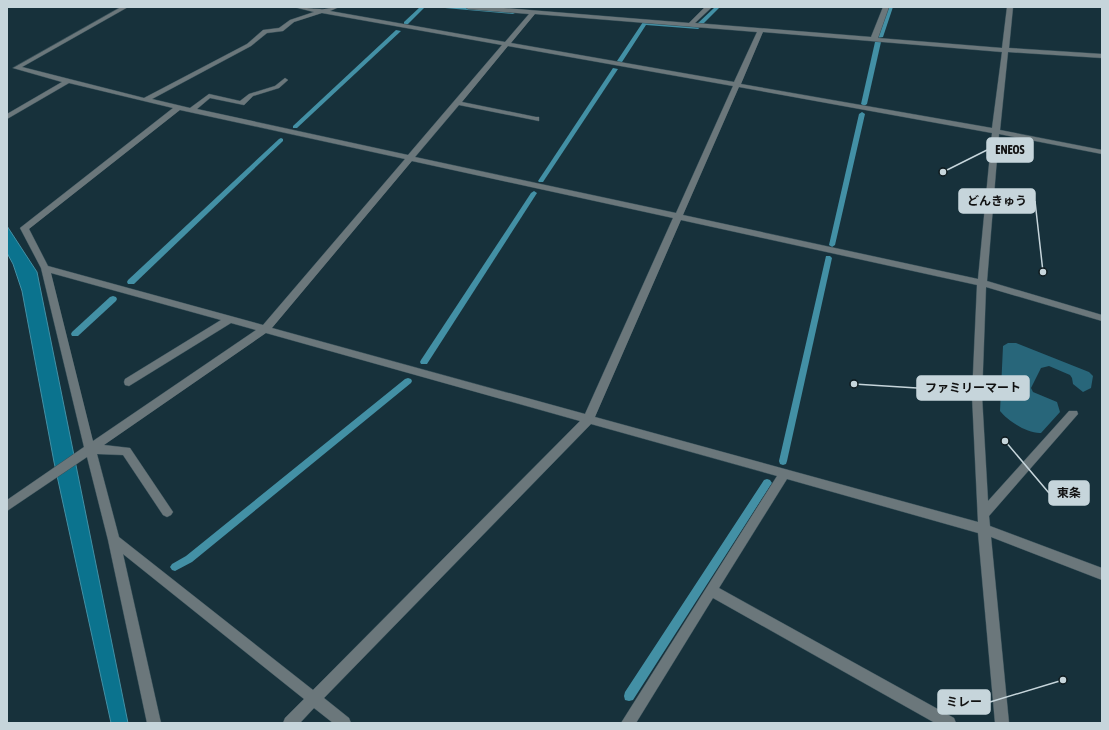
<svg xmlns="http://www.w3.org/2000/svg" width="1109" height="730" font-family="'Asap Condensed','Noto Sans JP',sans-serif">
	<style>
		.forest { fill: #28667a }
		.water { fill: #0b738e; stroke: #4390a5 }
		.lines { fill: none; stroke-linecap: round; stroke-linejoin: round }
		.stream { fill: #4390a5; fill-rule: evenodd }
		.minor-casing { stroke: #364f58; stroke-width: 1 }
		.minor { fill: #6b777b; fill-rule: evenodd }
		.leader { fill: none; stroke: #c6d5db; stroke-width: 1.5 }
		.callout-dot { fill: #c6d5db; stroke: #0c181c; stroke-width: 1.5 }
		.callout { fill: #c6d5db; stroke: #c6d5db; stroke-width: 1.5 }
		.callout-label { font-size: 12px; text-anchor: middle; font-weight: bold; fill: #111 }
	</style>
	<rect width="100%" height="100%" fill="#17313b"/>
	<path class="forest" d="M 1008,343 L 1016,343 L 1089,372 L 1093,376 L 1091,388 L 1083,392 L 1073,384 L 1072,378 L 1070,375 L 1049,366 L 1041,368 L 1031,388 L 1033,392 L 1057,402 L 1060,412 L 1041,433 C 1028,434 1008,421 1000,411 L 1003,346 Z"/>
	<path class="water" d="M 7,226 L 37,272 L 128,723 L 111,723 L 54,462 L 22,291 L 13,264 L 7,253 Z"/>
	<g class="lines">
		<g class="stream">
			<path d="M 420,7 L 425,7 L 408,24 L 404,24 L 404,22 Z"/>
			<path d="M 443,7 L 462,7 L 513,12 L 515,13 L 513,14 L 445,8 Z"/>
			<path d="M 715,7 L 720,7 L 702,25 L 698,25 L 698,23 Z"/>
			<path d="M 889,7 L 893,7 L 883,37 L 878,38 L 877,37 Z"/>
			<path d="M 645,21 L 698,25 L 701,27 L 698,29 L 646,25 L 622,62 L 618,62 L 617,61 L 643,22 Z"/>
			<path d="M 396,30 L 401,31 L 297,128 L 293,128 L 293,126 Z"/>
			<path d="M 878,40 L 881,42 L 867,104 L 864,106 L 861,104 L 875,42 Z"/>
			<path d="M 613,68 L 618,69 L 543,182 L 539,182 L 538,181 Z"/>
			<path d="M 862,112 L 865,114 L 835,245 L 832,247 L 829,245 L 859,114 Z"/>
			<path d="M 281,138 L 283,139 L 283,141 L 134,284 L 128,284 L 127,282 L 128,280 L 279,139 Z"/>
			<path d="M 534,191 L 537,193 L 427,364 L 421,364 L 420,362 L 421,360 L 531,193 Z"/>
			<path d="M 826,256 L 830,256 L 832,258 L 787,461 L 786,464 L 783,465 L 780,464 L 779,461 Z"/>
			<path d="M 113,296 L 116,297 L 117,299 L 116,301 L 78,336 L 72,336 L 71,334 L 72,332 L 110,297 Z"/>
			<path d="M 408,378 L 411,379 L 412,381 L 411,383 L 192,562 L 175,571 L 172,570 L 170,567 L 172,564 L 186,556 L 405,379 Z"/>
			<path d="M 767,479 L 770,480 L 772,483 L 770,486 L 633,700 L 629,701 L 625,700 L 624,696 L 625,692 L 764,480 Z"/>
		</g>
		<defs>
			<path id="minor" d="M 121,7 L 128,7 L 22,67 L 144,98 L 247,44 L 263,30 L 279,28 L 290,20 L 314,12 L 294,7 C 303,7 311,9 320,9 C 326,10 333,7 339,7 L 330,11 L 505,42 L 529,14 L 468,9 L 465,7 L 491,7 L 689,23 L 705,7 L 712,7 L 695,23 L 871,37 L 883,7 L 889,7 L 878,38 L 1002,48 L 1007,7 L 1013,7 L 1009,48 L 1102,54 L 1102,58 L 1008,52 L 1000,130 L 1102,150 L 1102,154 L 999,134 L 987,281 L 1102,315 L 1102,321 L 986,287 L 982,396 L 988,501 L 1069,411 L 1077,411 L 1078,414 L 989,516 L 990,526 L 1102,568 L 1102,580 L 991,537 L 1009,723 L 995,723 L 978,533 L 787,479 L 719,588 L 954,718 L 956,723 L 935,723 L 713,598 L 636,723 L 621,723 L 777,476 L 591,424 L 324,698 L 349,718 L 351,723 L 333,723 L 314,708 L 300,723 L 283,723 L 285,718 L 304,699 L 123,554 L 161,723 L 147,723 L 108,540 L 87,457 L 7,511 L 7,500 L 84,447 L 41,268 L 20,228 L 173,108 L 69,83 L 7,119 L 7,114 L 62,82 L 13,68 ZM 322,13 L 502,45 L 408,155 L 197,109 L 210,98 L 244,105 L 253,96 L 279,88 L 288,80 L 285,78 L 275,86 L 249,94 L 240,101 L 209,94 L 190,108 L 152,99 L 251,46 L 267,33 L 283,31 L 294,22 ZM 535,14 L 757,32 L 734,82 L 511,43 ZM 763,32 L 1002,52 L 992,128 L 741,84 ZM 508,46 L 733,86 L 676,213 L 415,157 L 459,105 L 539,121 L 539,117 L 536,117 L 462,102 ZM 739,87 L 992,133 L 978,279 L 683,215 ZM 180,110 L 405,159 L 263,325 L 48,266 L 29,229 ZM 412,161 L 673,218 L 585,414 L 272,328 ZM 681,220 L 977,285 L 972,396 L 978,522 L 595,417 ZM 51,273 L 221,320 L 125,379 L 124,382 L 125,385 L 129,386 L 231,323 L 256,330 L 93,441 ZM 266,333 L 580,421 L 313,690 L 119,537 L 97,454 L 123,455 L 163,515 L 167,517 L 171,515 L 173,512 L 171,509 L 130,448 L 104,445 Z"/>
		</defs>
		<use href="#minor" class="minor-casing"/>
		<use href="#minor" class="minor"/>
	</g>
	<path class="leader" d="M943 172L987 150M1043 272L1035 201M854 384L917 388M1005 441L1049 493M1063 680L990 702"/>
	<g class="callout-dot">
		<circle cx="943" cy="172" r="4"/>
		<circle cx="1043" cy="272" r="4"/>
		<circle cx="854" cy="384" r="4"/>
		<circle cx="1005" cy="441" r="4"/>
		<circle cx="1063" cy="680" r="4"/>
	</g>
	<g class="callout">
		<rect x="987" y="138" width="46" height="24" rx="4"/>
		<rect x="959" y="189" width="76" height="24" rx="4"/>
		<rect x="917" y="376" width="112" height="24" rx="4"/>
		<rect x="1049" y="481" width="40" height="24" rx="4"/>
		<rect x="938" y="690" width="52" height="24" rx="4"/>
	</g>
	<g class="callout-label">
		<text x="1010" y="154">ENEOS</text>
		<text x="997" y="205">どんきゅう</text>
		<text x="973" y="392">ファミリーマート</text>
		<text x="1069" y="497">東条</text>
		<text x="964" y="706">ミレー</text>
	</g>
	<rect width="1109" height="730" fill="none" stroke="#c6d5db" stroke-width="16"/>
</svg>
